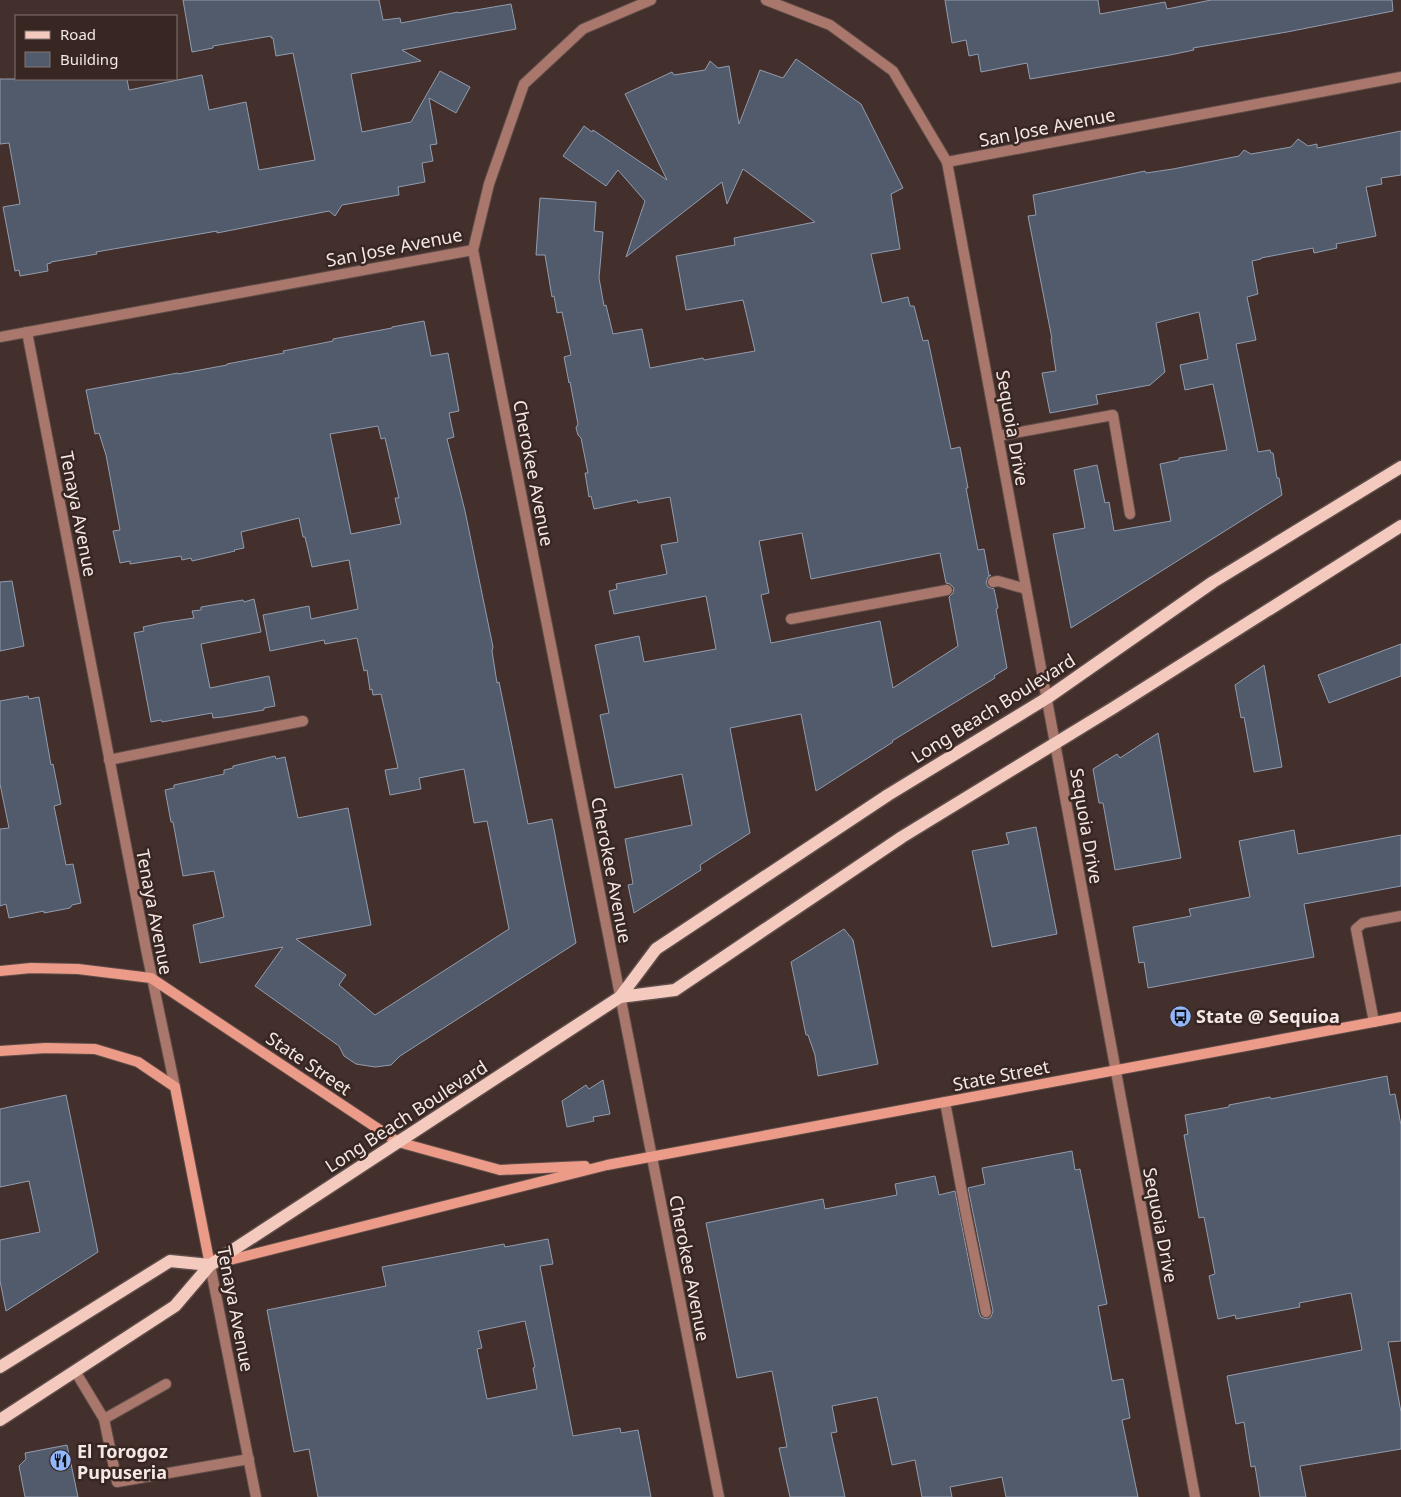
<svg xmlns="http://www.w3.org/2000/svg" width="1401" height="1497" font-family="'Noto Sans',sans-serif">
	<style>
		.building { fill: #525b6c; stroke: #929cae; fill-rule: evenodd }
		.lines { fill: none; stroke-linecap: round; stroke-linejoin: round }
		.lane-casing { stroke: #5f4d4a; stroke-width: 12 }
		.street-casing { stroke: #5f4d4a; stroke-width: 12 }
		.secondary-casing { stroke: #5f4d4a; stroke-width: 12 }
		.primary-casing { stroke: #5f4d4a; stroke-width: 15 }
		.lane { stroke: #a9776b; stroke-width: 10 }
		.street { stroke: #a9776b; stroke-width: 10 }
		.secondary { stroke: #eb9b87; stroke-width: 10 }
		.primary { stroke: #f4cabf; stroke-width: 12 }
		.labels { text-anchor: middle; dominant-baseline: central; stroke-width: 5; stroke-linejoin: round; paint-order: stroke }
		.street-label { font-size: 18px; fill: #f4e8e5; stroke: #382622 }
		.poi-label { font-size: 18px; font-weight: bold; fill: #f4e8e5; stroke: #382622; text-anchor: start }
	</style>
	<rect width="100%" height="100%" fill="#43302c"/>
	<g class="building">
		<path d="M 183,0 L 379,0 L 383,20 L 400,18 L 401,23 L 458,12 L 458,13 L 511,4 L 516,29 L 402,50 L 421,61 L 351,74 L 362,132 L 411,122 L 440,71 L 470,87 L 456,113 L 429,98 L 437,144 L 430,145 L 433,161 L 422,163 L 425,182 L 398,187 L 399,195 L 342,205 L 335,216 L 329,211 L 217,233 L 217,231 L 96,252 L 97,254 L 51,262 L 51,263 L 47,264 L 48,271 L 20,276 L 19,270 L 15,271 L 3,207 L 20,204 L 9,143 L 0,144 L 0,79 L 127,79 L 129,90 L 202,75 L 209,110 L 246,102 L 259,170 L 315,160 L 293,53 L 276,56 L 273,38 L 271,38 L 271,36 L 213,46 L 213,48 L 192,52 Z"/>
		<path d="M 945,0 L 1098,0 L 1100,14 L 1165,2 L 1167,9 L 1211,0 L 1392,0 L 1393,11 L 1287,32 L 1193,48 L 1194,50 L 1170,55 L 1030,79 L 1027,63 L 981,72 L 978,54 L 969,56 L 966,40 L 952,43 Z"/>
		<path d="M 796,59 L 861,104 L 903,188 L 891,194 L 900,249 L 871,254 L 882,303 L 908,297 L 910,306 L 914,306 L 923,341 L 928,340 L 951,449 L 960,447 L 968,488 L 966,488 L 978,550 L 984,549 L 989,576 L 991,575 L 988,577 L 986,583 L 988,587 L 994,589 L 998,608 L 996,609 L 1007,668 L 994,676 L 995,678 L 892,741 L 893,742 L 816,791 L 801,714 L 730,728 L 750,833 L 700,865 L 701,870 L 634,913 L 628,885 L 633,884 L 625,839 L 692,825 L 682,774 L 615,788 L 600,715 L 609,713 L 595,645 L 639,636 L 644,662 L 716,649 L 706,596 L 614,614 L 609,591 L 617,589 L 616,584 L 667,574 L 661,545 L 678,542 L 670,497 L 638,503 L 637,500 L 594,509 L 591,496 L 589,497 L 585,473 L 588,473 L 581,438 L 578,435 L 576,428 L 578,424 L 570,382 L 569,383 L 564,357 L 571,355 L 562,312 L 557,313 L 554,296 L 552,297 L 545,255 L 536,255 L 540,198 L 596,202 L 594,231 L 603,232 L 599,278 L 604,306 L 606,305 L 613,334 L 642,329 L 650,368 L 703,358 L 704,360 L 755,351 L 743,300 L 686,310 L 676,256 L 735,245 L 734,238 L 815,222 L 743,169 L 727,204 L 722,182 L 626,257 L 645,201 L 618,170 L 606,186 L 563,156 L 584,126 L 592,132 L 593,130 L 667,180 L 625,94 L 672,72 L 674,75 L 705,70 L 710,61 L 718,68 L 729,66 L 739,124 L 760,70 L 783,78 ZM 802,533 L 811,579 L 940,553 L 946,583 L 950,584 L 954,588 L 953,593 L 949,597 L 958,646 L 893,688 L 880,621 L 771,643 L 761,595 L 769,593 L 759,541 Z"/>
		<path d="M 1401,131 L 1401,175 L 1381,178 L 1382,184 L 1366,187 L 1376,236 L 1336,244 L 1337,248 L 1314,253 L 1313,248 L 1261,258 L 1261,259 L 1252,261 L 1258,294 L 1247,297 L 1256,340 L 1236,344 L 1258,452 L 1270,450 L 1271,453 L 1273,453 L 1277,478 L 1279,478 L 1282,495 L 1071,628 L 1053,534 L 1085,528 L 1074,470 L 1097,465 L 1105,503 L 1109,502 L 1114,531 L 1171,521 L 1160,464 L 1179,460 L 1179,458 L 1227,450 L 1213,384 L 1185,390 L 1180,365 L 1208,359 L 1199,312 L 1156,323 L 1165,372 L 1150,385 L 1096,395 L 1098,404 L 1050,413 L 1042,373 L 1056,371 L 1051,339 L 1052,339 L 1028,216 L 1036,215 L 1033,195 L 1145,171 L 1146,173 L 1173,169 L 1239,156 L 1244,150 L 1251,154 L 1291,147 L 1298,139 L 1308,146 L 1317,144 L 1317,148 Z"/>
		<path d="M 424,321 L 431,356 L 448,353 L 459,411 L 449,413 L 454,437 L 447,439 L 465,511 L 493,647 L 492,651 L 497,683 L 499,682 L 528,824 L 552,819 L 576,943 L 400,1056 L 391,1065 L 375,1067 L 356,1064 L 344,1056 L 339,1046 L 255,986 L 283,947 L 200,963 L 193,925 L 224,917 L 214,871 L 183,876 L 173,822 L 171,822 L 165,790 L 174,788 L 174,785 L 224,774 L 224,770 L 233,768 L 233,766 L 275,756 L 276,759 L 285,757 L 298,818 L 348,808 L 371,925 L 296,939 L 346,975 L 339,985 L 375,1015 L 509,929 L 487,821 L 474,823 L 464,769 L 419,778 L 421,789 L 390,795 L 385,770 L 398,768 L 381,694 L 373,695 L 372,689 L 370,690 L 367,670 L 364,671 L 357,638 L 325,644 L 324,640 L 270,651 L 263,615 L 309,606 L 311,619 L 358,609 L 349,560 L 312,567 L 305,537 L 303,537 L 299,518 L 241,532 L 244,548 L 234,550 L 235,551 L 192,561 L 191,558 L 182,560 L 181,556 L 130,564 L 130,561 L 120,563 L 113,531 L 120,530 L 106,455 L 99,433 L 95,434 L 86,390 L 178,373 L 178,374 L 227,365 L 227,364 L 284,353 L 283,351 L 333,341 L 333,339 L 392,328 L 392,327 ZM 378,426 L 381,439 L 385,438 L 399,498 L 395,498 L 401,524 L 351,534 L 330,434 Z"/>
		<path d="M 12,581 L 24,646 L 0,651 L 0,582 Z"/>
		<path d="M 254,599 L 261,632 L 201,644 L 210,688 L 269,676 L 275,706 L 264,708 L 264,710 L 223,717 L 213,718 L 212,713 L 162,722 L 161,720 L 151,722 L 134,633 L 144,631 L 143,627 L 161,623 L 194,618 L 192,611 L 201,610 L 201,607 L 243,600 L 244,602 Z"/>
		<path d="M 1401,644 L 1401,676 L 1329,703 L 1318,675 Z"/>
		<path d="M 1264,665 L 1282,767 L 1254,772 L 1244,717 L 1241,718 L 1235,685 Z"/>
		<path d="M 28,696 L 29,699 L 39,697 L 51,765 L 53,764 L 61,804 L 54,806 L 66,865 L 73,864 L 81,903 L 72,905 L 70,908 L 44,913 L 44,911 L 9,918 L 6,904 L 0,906 L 0,829 L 9,828 L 0,784 L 0,701 Z"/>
		<path d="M 1158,733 L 1181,858 L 1115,870 L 1103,803 L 1099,803 L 1093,769 L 1117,754 L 1120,758 Z"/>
		<path d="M 1036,827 L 1057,934 L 992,947 L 972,851 L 1009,844 L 1006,833 Z"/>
		<path d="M 1294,830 L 1298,854 L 1401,835 L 1401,886 L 1304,904 L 1314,957 L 1148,988 L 1144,962 L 1139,963 L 1133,927 L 1191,916 L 1189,909 L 1250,897 L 1239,841 Z"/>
		<path d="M 844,929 L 853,940 L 878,1064 L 818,1076 L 815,1055 L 808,1035 L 806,1035 L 791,962 Z"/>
		<path d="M 1387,1076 L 1390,1095 L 1395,1094 L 1401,1125 L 1401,1341 L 1388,1342 L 1401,1412 L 1401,1449 L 1300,1466 L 1306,1497 L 1260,1497 L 1255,1466 L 1251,1467 L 1244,1422 L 1236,1424 L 1227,1376 L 1362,1350 L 1351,1293 L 1299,1303 L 1300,1307 L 1236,1319 L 1235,1315 L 1218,1319 L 1209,1276 L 1215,1274 L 1204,1217 L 1199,1218 L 1184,1135 L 1188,1134 L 1185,1115 L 1229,1107 L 1229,1105 L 1270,1097 L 1271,1099 Z"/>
		<path d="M 603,1080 L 610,1114 L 593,1117 L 594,1121 L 567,1127 L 562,1101 L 586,1085 L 589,1089 Z"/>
		<path d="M 66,1095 L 98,1252 L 6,1311 L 0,1281 L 0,1240 L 40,1232 L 29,1181 L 0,1187 L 0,1109 Z"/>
		<path d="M 1072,1151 L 1075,1170 L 1080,1169 L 1107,1304 L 1098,1306 L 1112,1381 L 1123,1379 L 1130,1418 L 1122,1420 L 1138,1497 L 1006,1497 L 1002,1477 L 950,1487 L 952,1497 L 922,1497 L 915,1460 L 892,1465 L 877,1397 L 832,1406 L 837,1432 L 831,1433 L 845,1497 L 790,1497 L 779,1448 L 787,1447 L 772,1371 L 737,1378 L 706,1223 L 823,1199 L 825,1209 L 897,1195 L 895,1184 L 935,1176 L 939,1195 L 955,1191 L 979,1313 L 981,1317 L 987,1319 L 991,1317 L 993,1311 L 968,1188 L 985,1184 L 982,1168 Z"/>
		<path d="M 548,1239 L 553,1264 L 540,1266 L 573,1436 L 620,1428 L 621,1433 L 638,1430 L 651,1497 L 318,1497 L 309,1449 L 294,1452 L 267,1310 L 386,1286 L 382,1267 L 504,1244 L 505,1247 ZM 525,1321 L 535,1367 L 533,1368 L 537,1389 L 487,1399 L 477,1349 L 482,1348 L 478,1331 Z"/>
		<path d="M 67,1445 L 78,1497 L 25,1497 L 19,1466 L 26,1459 L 25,1453 Z"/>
	</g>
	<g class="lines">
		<defs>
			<g id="lane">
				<path d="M 998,436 L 1113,415 L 1130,514"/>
				<path d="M 993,582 L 998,581 L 1026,589"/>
				<path d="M 791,619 L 947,590"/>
				<path d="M 109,760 L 303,721"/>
				<path d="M 1374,1022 L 1356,929 L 1363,923 L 1401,916"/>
				<path d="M 945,1102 L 966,1214 L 986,1312"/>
				<path d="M 75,1371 L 104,1419 L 166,1384"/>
				<path d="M 104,1419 L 117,1482 L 249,1459"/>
			</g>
			<g id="street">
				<path d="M 651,0 L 583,29 L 524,84 L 489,184 L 473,250 L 719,1497"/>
				<path d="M 766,0 L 830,25 L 893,71 L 947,162 L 1195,1497"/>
				<path d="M 947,162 L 1401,77"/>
				<path d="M 27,332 L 146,949 L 175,1087"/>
				<path d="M 0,337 L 473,250"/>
				<path d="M 210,1265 L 256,1497"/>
			</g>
			<g id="secondary">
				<path d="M 0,971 L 31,968 L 78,969 L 151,978 L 398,1142 L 500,1170 L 585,1166"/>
				<path d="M 0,1051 L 46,1048 L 95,1049 L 138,1062 L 175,1087 L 210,1265 L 607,1165 L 1401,1017"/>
			</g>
			<g id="primary">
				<path d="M 620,997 L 675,990 L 902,837 L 1113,708 L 1401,526"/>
				<path d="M 0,1367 L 170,1261 L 210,1265"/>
				<path d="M 0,1420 L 175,1306 L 210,1265 L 620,997 L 656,949 L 888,795 L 1047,698 L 1213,582 L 1401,467"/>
			</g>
		</defs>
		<use href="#lane" class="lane-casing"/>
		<use href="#street" class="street-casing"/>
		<use href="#secondary" class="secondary-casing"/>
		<use href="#primary" class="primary-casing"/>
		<use href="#lane" class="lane"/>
		<use href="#street" class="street"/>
		<use href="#secondary" class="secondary"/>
		<use href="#primary" class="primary"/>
	</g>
	<defs>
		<symbol id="bus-disc" viewBox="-11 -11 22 22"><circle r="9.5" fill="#93b7fd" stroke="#382622"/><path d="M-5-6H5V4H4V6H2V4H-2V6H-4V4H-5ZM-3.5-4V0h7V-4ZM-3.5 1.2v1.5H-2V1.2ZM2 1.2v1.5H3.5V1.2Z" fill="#111"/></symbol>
		<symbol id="restaurant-disc" viewBox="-11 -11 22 22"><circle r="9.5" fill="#93b7fd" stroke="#382622"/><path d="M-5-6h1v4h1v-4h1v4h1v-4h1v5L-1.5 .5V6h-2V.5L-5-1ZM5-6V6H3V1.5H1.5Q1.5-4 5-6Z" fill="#111"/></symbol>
	</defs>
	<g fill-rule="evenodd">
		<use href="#bus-disc" x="1168" y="1004" width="25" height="25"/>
		<use href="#restaurant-disc" x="48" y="1448" width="25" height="25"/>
	</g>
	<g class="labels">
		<g class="street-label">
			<text transform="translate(1047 127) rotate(-11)">San Jose Avenue</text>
			<text transform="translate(394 247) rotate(-11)">San Jose Avenue</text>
			<text transform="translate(1013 428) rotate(80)">Sequoia Drive</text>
			<text transform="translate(534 473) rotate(79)">Cherokee Avenue</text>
			<text transform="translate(79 514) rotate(79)">Tenaya Avenue</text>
			<text transform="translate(993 708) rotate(-32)">Long Beach Boulevard</text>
			<text transform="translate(1087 826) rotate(80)">Sequoia Drive</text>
			<text transform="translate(612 870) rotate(79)">Cherokee Avenue</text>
			<text transform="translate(155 912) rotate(79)">Tenaya Avenue</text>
			<text transform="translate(309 1063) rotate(34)">State Street</text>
			<text transform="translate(1001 1075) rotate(-11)">State Street</text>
			<text transform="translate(406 1116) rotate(-33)">Long Beach Boulevard</text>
			<text transform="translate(1161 1225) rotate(79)">Sequoia Drive</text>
			<text transform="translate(690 1268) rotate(79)">Cherokee Avenue</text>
			<text transform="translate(236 1309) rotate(79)">Tenaya Avenue</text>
		</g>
		<g class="poi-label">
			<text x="1196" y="1016">State @ Sequioa</text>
			<text x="77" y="1451">El Torogoz<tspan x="77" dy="21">Pupuseria</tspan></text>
		</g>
	</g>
	<rect x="15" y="15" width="162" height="65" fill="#382622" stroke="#837470"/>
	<rect x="25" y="31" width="25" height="8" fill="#f4cabf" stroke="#837470"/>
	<text x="60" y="40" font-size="15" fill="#f4e8e5">Road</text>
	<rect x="25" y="52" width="25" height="15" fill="#525b6c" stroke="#837470"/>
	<text x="60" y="65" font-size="15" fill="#f4e8e5">Building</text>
</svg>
